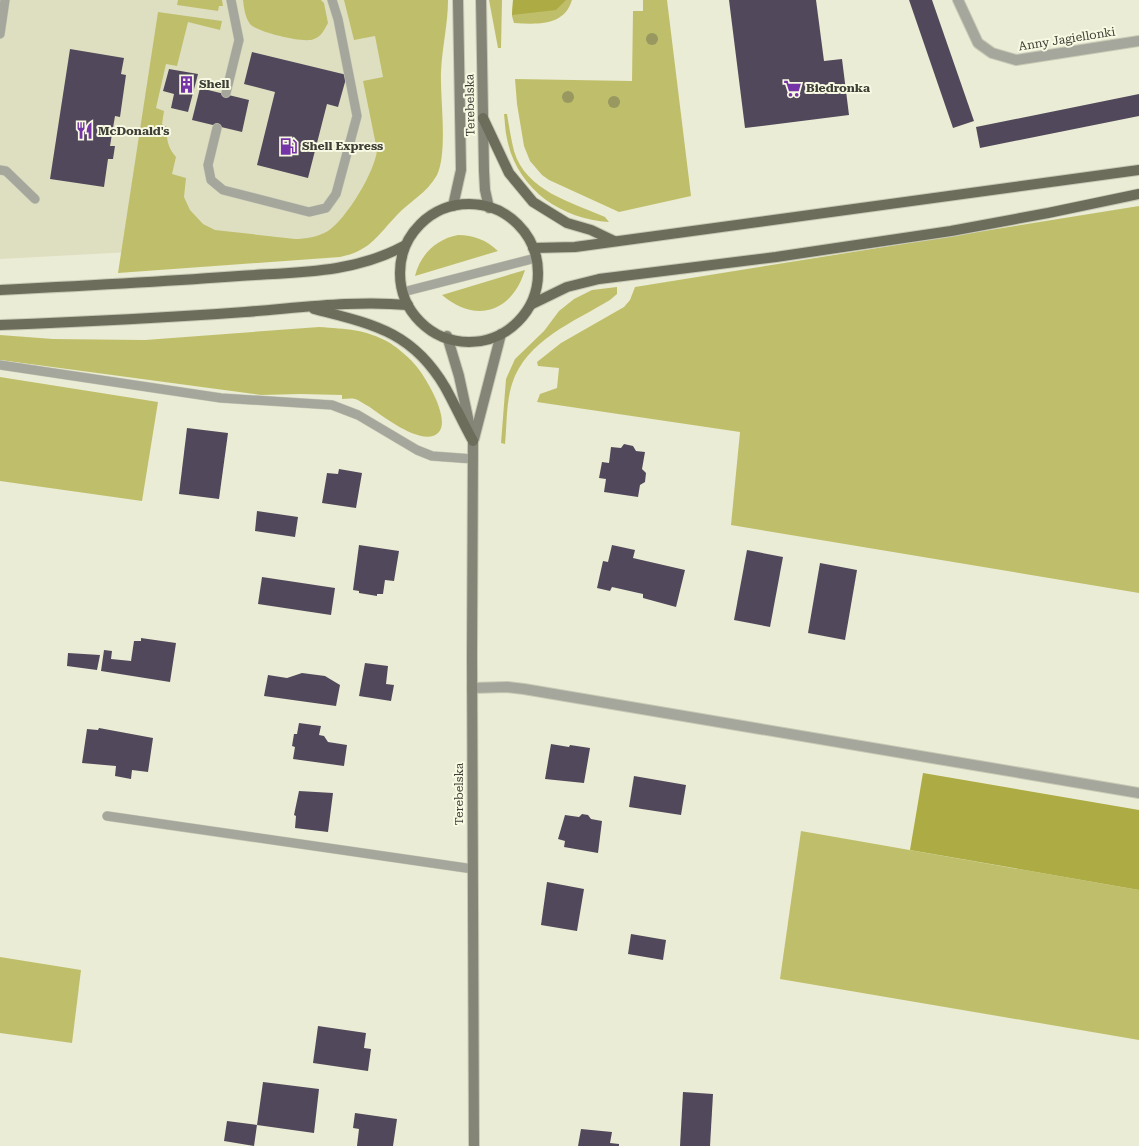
<svg xmlns="http://www.w3.org/2000/svg" width="1139" height="1146" font-family="'Roboto Serif',serif">
	<style>
		.built { fill: #dedfc1 }
		.green { fill: #bfbf6b }
		.forest { fill: #adab43 }
		.building { fill: #51495b }
		.lines { fill: none; stroke-linecap: round; stroke-linejoin: round }
		.lane-casing { stroke: #c8c9b5; stroke-width: 10 }
		.street-casing { stroke: #c8c9b5; stroke-width: 12 }
		.secondary-casing { stroke: #c8c9b5; stroke-width: 12 }
		.primary-casing { stroke: #c8c9b5; stroke-width: 12 }
		.lane { stroke: #a5a69c; stroke-width: 9 }
		.street { stroke: #a5a69c; stroke-width: 10 }
		.secondary { stroke: #848577; stroke-width: 10 }
		.primary { stroke: #6d6d5c; stroke-width: 10 }
		.tree { fill: #989860 }
		.labels { text-anchor: middle; dominant-baseline: central; stroke-width: 4; stroke-linejoin: round; paint-order: stroke }
		.street-label { font-size: 12px; fill: #3d3e35; stroke: #f8f9e2 }
		.poi-label { font-size: 12px; font-weight: bold; fill: #3d3e35; stroke: #f8f9e2; text-anchor: start }
	</style>
	<rect width="100%" height="100%" fill="#ebecd5"/>
	<path class="built" d="M 0,0 L 435,0 L 435,45 L 338,241 L 0,259 Z"/>
	<g class="green">
		<path d="M 178,0 L 222,0 L 223,6 L 219,6 L 218,11 L 177,5 Z"/>
		<path d="M 243,0 L 321,0 L 324,3 L 328,23 C 324,30 322,36 314,39 C 305,44 256,32 250,24 C 245,17 244,8 243,0 Z"/>
		<path d="M 344,0 L 448,0 C 448,24 442,48 441,72 C 440,99 448,152 437,175 C 427,193 410,201 397,215 C 377,236 370,251 340,257 L 118,273 L 158,12 L 222,21 L 220,30 L 188,22 L 177,66 L 166,64 L 156,108 L 164,111 L 162,124 L 167,127 C 166,139 168,148 176,157 L 172,174 L 186,178 L 184,197 L 190,210 L 203,224 L 215,230 L 295,239 C 305,239 318,237 328,231 C 346,219 375,172 377,150 L 363,81 L 383,77 L 375,36 L 354,40 Z"/>
		<path d="M 489,0 L 502,0 L 501,48 L 498,48 Z"/>
		<path d="M 513,0 L 572,0 C 564,27 536,24 514,23 L 512,16 Z"/>
		<path d="M 643,0 L 667,0 L 691,196 L 619,212 L 549,180 L 542,175 L 530,161 L 524,146 L 517,104 L 515,79 L 632,81 L 633,11 L 643,11 Z"/>
		<path d="M 504,114 L 507,114 C 509,126 511,139 514,151 C 526,191 571,202 605,217 L 609,222 C 561,219 517,189 507,139 C 505,131 505,122 504,114 Z"/>
		<path d="M 1139,206 L 1139,593 L 731,525 L 740,432 L 537,402 L 540,394 L 557,388 L 559,368 L 538,366 L 537,362 L 561,343 L 624,307 L 630,300 L 635,287 Z"/>
		<path d="M 458,235 C 474,235 486,240 498,251 L 415,276 C 420,255 436,239 458,235 Z"/>
		<path d="M 525,270 C 512,312 476,324 442,295 Z"/>
		<path d="M 617,287 L 617,294 L 610,300 C 574,322 526,340 512,384 C 506,403 507,424 505,444 L 501,443 L 506,379 L 515,359 L 544,331 L 559,311 L 574,299 L 592,290 Z"/>
		<path d="M 319,327 C 346,329 366,329 390,343 C 398,348 411,359 417,367 C 426,378 457,428 433,436 C 414,441 383,416 368,406 C 364,404 359,400 355,399 C 351,398 346,399 342,399 L 342,395 L 300,394 L 261,395 L 0,360 L 0,335 L 53,339 L 145,340 Z"/>
		<path d="M 0,377 L 158,402 L 142,501 L 0,481 Z"/>
		<path d="M 801,831 L 1139,890 L 1139,1040 L 780,979 Z"/>
		<path d="M 0,957 L 81,970 L 72,1043 L 0,1033 Z"/>
	</g>
	<g class="forest">
		<path d="M 513,0 L 566,0 L 556,10 L 512,15 Z"/>
		<path d="M 923,773 L 1139,810 L 1139,890 L 910,850 Z"/>
	</g>
	<g class="building">
		<path d="M 729,0 L 816,0 L 824,61 L 842,59 L 849,115 L 745,128 Z"/>
		<path d="M 909,0 L 932,0 L 974,121 L 953,128 Z"/>
		<path d="M 70,49 L 124,58 L 121,74 L 126,75 L 120,117 L 115,116 L 110,146 L 115,146 L 113,159 L 108,159 L 104,187 L 50,179 Z"/>
		<path d="M 252,52 L 347,75 L 338,107 L 327,104 L 308,178 L 257,165 L 275,92 L 244,84 Z"/>
		<path d="M 169,69 L 198,74 L 188,112 L 171,108 L 174,94 L 163,91 Z"/>
		<path d="M 200,88 L 249,100 L 242,132 L 192,120 Z"/>
		<path d="M 1139,94 L 1139,116 L 980,148 L 976,127 Z"/>
		<path d="M 187,428 L 228,433 L 219,499 L 179,494 Z"/>
		<path d="M 624,444 L 633,446 L 636,451 L 645,452 L 642,469 L 646,473 L 645,482 L 640,485 L 638,497 L 604,492 L 606,479 L 599,478 L 602,462 L 609,463 L 611,447 L 621,448 Z"/>
		<path d="M 339,469 L 362,473 L 356,508 L 322,503 L 327,473 L 338,474 Z"/>
		<path d="M 257,511 L 298,517 L 295,537 L 255,531 Z"/>
		<path d="M 359,545 L 399,551 L 394,581 L 385,580 L 383,594 L 377,594 L 377,596 L 359,593 L 359,591 L 353,590 Z"/>
		<path d="M 612,545 L 635,550 L 633,558 L 685,570 L 676,607 L 643,598 L 643,594 L 612,587 L 610,591 L 597,588 L 603,561 L 608,562 Z"/>
		<path d="M 747,550 L 783,557 L 770,627 L 734,620 Z"/>
		<path d="M 820,563 L 857,570 L 845,640 L 808,633 Z"/>
		<path d="M 262,577 L 335,588 L 331,615 L 258,604 Z"/>
		<path d="M 141,638 L 176,643 L 170,682 L 101,671 L 104,650 L 112,651 L 111,659 L 131,661 L 134,641 L 141,641 Z"/>
		<path d="M 68,653 L 100,655 L 97,670 L 67,666 Z"/>
		<path d="M 365,663 L 388,666 L 386,684 L 394,685 L 391,701 L 359,696 Z"/>
		<path d="M 302,673 L 325,676 L 340,685 L 336,706 L 264,696 L 268,675 L 287,678 Z"/>
		<path d="M 299,723 L 321,726 L 319,735 L 324,736 L 328,742 L 347,745 L 344,766 L 293,759 L 295,747 L 292,746 L 294,734 L 297,734 Z"/>
		<path d="M 99,728 L 153,738 L 148,772 L 132,770 L 131,779 L 115,776 L 116,766 L 82,763 L 87,729 L 98,730 Z"/>
		<path d="M 551,744 L 569,747 L 570,745 L 590,748 L 584,783 L 545,779 Z"/>
		<path d="M 634,776 L 686,785 L 681,815 L 629,807 Z"/>
		<path d="M 299,791 L 333,793 L 328,832 L 295,828 L 296,816 L 294,815 Z"/>
		<path d="M 582,814 L 588,815 L 591,819 L 602,821 L 598,853 L 564,847 L 565,841 L 558,839 L 565,815 L 579,817 Z"/>
		<path d="M 547,882 L 584,889 L 577,931 L 541,925 Z"/>
		<path d="M 631,934 L 666,940 L 663,960 L 628,954 Z"/>
		<path d="M 318,1026 L 366,1033 L 364,1048 L 371,1049 L 368,1071 L 313,1063 Z"/>
		<path d="M 263,1082 L 319,1089 L 314,1133 L 257,1125 L 254,1146 L 224,1141 L 227,1121 L 257,1125 Z"/>
		<path d="M 683,1092 L 713,1094 L 710,1146 L 680,1146 Z"/>
		<path d="M 355,1113 L 397,1119 L 393,1146 L 357,1146 L 359,1129 L 353,1128 Z"/>
		<path d="M 581,1129 L 612,1132 L 610,1143 L 619,1144 L 619,1146 L 578,1146 Z"/>
	</g>
	<g class="lines">
		<defs>
			<g id="lane">
				<path d="M 0,34 L 5,0"/>
				<path d="M 226,93 L 239,40 L 231,0"/>
				<path d="M 217,128 L 208,165 L 211,180 L 223,190 L 309,212 L 326,208 L 336,194 L 357,116 L 338,19 L 332,0"/>
				<path d="M 0,170 L 6,171 L 35,199"/>
				<path d="M 403,292 L 536,258"/>
				<path d="M 0,365 L 221,398 L 332,405 L 358,415 L 417,450 L 432,456 L 473,459"/>
				<path d="M 107,816 L 473,869"/>
			</g>
			<g id="street">
				<path d="M 958,0 L 978,43 L 992,53 L 1016,60 L 1139,41"/>
				<path d="M 472,688 L 507,687 L 524,689 L 1139,793"/>
			</g>
			<g id="secondary">
				<path d="M 481,0 L 484,171 L 485,190 L 489,208"/>
				<path d="M 453,206 L 461,170 L 458,0"/>
				<path d="M 447,336 L 459,376 L 473,441 L 472,657 L 474,1146"/>
				<path d="M 474,439 L 501,334"/>
			</g>
			<g id="primary">
				<path d="M 483,118 L 509,173 L 533,202 L 567,223 L 591,230 L 614,241"/>
				<circle cx="469" cy="273" r="69"/>
				<path d="M 533,248 L 575,247 L 1139,170"/>
				<path d="M 0,290 C 80,286 159,282 239,276 C 296,272 352,274 404,246"/>
				<path d="M 532,304 L 567,287 L 599,279 L 776,257 L 951,231 L 1048,213 L 1139,194"/>
				<path d="M 314,309 C 372,324 412,331 445,387 C 455,405 463,423 473,441"/>
				<path d="M 0,325 C 82,322 163,318 245,312 C 299,308 354,300 408,305"/>
			</g>
		</defs>
		<use href="#lane" class="lane-casing"/>
		<use href="#street" class="street-casing"/>
		<use href="#secondary" class="secondary-casing"/>
		<use href="#primary" class="primary-casing"/>
		<use href="#lane" class="lane"/>
		<use href="#street" class="street"/>
		<use href="#secondary" class="secondary"/>
		<use href="#primary" class="primary"/>
	</g>
	<g class="tree">
		<circle cx="652" cy="39" r="6"/>
		<circle cx="568" cy="97" r="6"/>
		<circle cx="614" cy="102" r="6"/>
	</g>
	<defs>
		<symbol id="building-bare" viewBox="-9 -9 18 18"><path d="M-4-6H4V6H1V3H-1V6H-4ZM-2.5-4.3h1.7v1.8h-1.7ZM.8-4.3h1.7v1.8H.8ZM-2.5-1h1.7V.8h-1.7ZM.8-1h1.7V.8H.8Z" fill="#7434a8" stroke="#f8f9e2" stroke-width="2.5" paint-order="stroke"/></symbol>
		<symbol id="supermarket-bare" viewBox="-9 -9 18 18"><path d="M-6-5.5h2.5l.6 2H6L4.5 2H-2.5L-4.4-4H-6ZM-1.5 3.2a1.3 1.3 0 1 0 .1 0ZM3 3.2a1.3 1.3 0 1 0 .1 0Z" fill="#7434a8" stroke="#f8f9e2" stroke-width="2.5" paint-order="stroke"/></symbol>
		<symbol id="restaurant-bare" viewBox="-9 -9 18 18"><path d="M-5-6h1v4h1v-4h1v4h1v-4h1v5L-1.5 .5V6h-2V.5L-5-1ZM5-6V6H3V1.5H1.5Q1.5-4 5-6Z" fill="#7434a8" stroke="#f8f9e2" stroke-width="2.5" paint-order="stroke"/></symbol>
		<symbol id="fuel-bare" viewBox="-9 -9 18 18"><path d="M-5.5-6h7V0h2V4h1.3V-2.5L3-4.5l.8-.8L6-3V5H2.5V1h-1V6h-7ZM-4.2-4.7v3.2H.2V-4.7Z" fill="#7434a8" stroke="#f8f9e2" stroke-width="2.5" paint-order="stroke"/></symbol>
	</defs>
	<g fill-rule="evenodd">
		<use href="#building-bare" x="174" y="72" width="25" height="25"/>
		<use href="#supermarket-bare" x="780" y="76" width="25" height="25"/>
		<use href="#restaurant-bare" x="72" y="118" width="25" height="25"/>
		<use href="#fuel-bare" x="276" y="134" width="25" height="25"/>
	</g>
	<g class="labels">
		<g class="street-label">
			<text transform="translate(1067 39) rotate(-9)">Anny Jagiellonki</text>
			<text transform="translate(470 105) rotate(-91)">Terebelska</text>
			<text transform="translate(459 794) rotate(-90)">Terebelska</text>
		</g>
		<g class="poi-label">
			<text x="199" y="84">Shell</text>
			<text x="806" y="88">Biedronka</text>
			<text x="98" y="131">McDonald's</text>
			<text x="302" y="146">Shell Express</text>
		</g>
	</g>
</svg>
